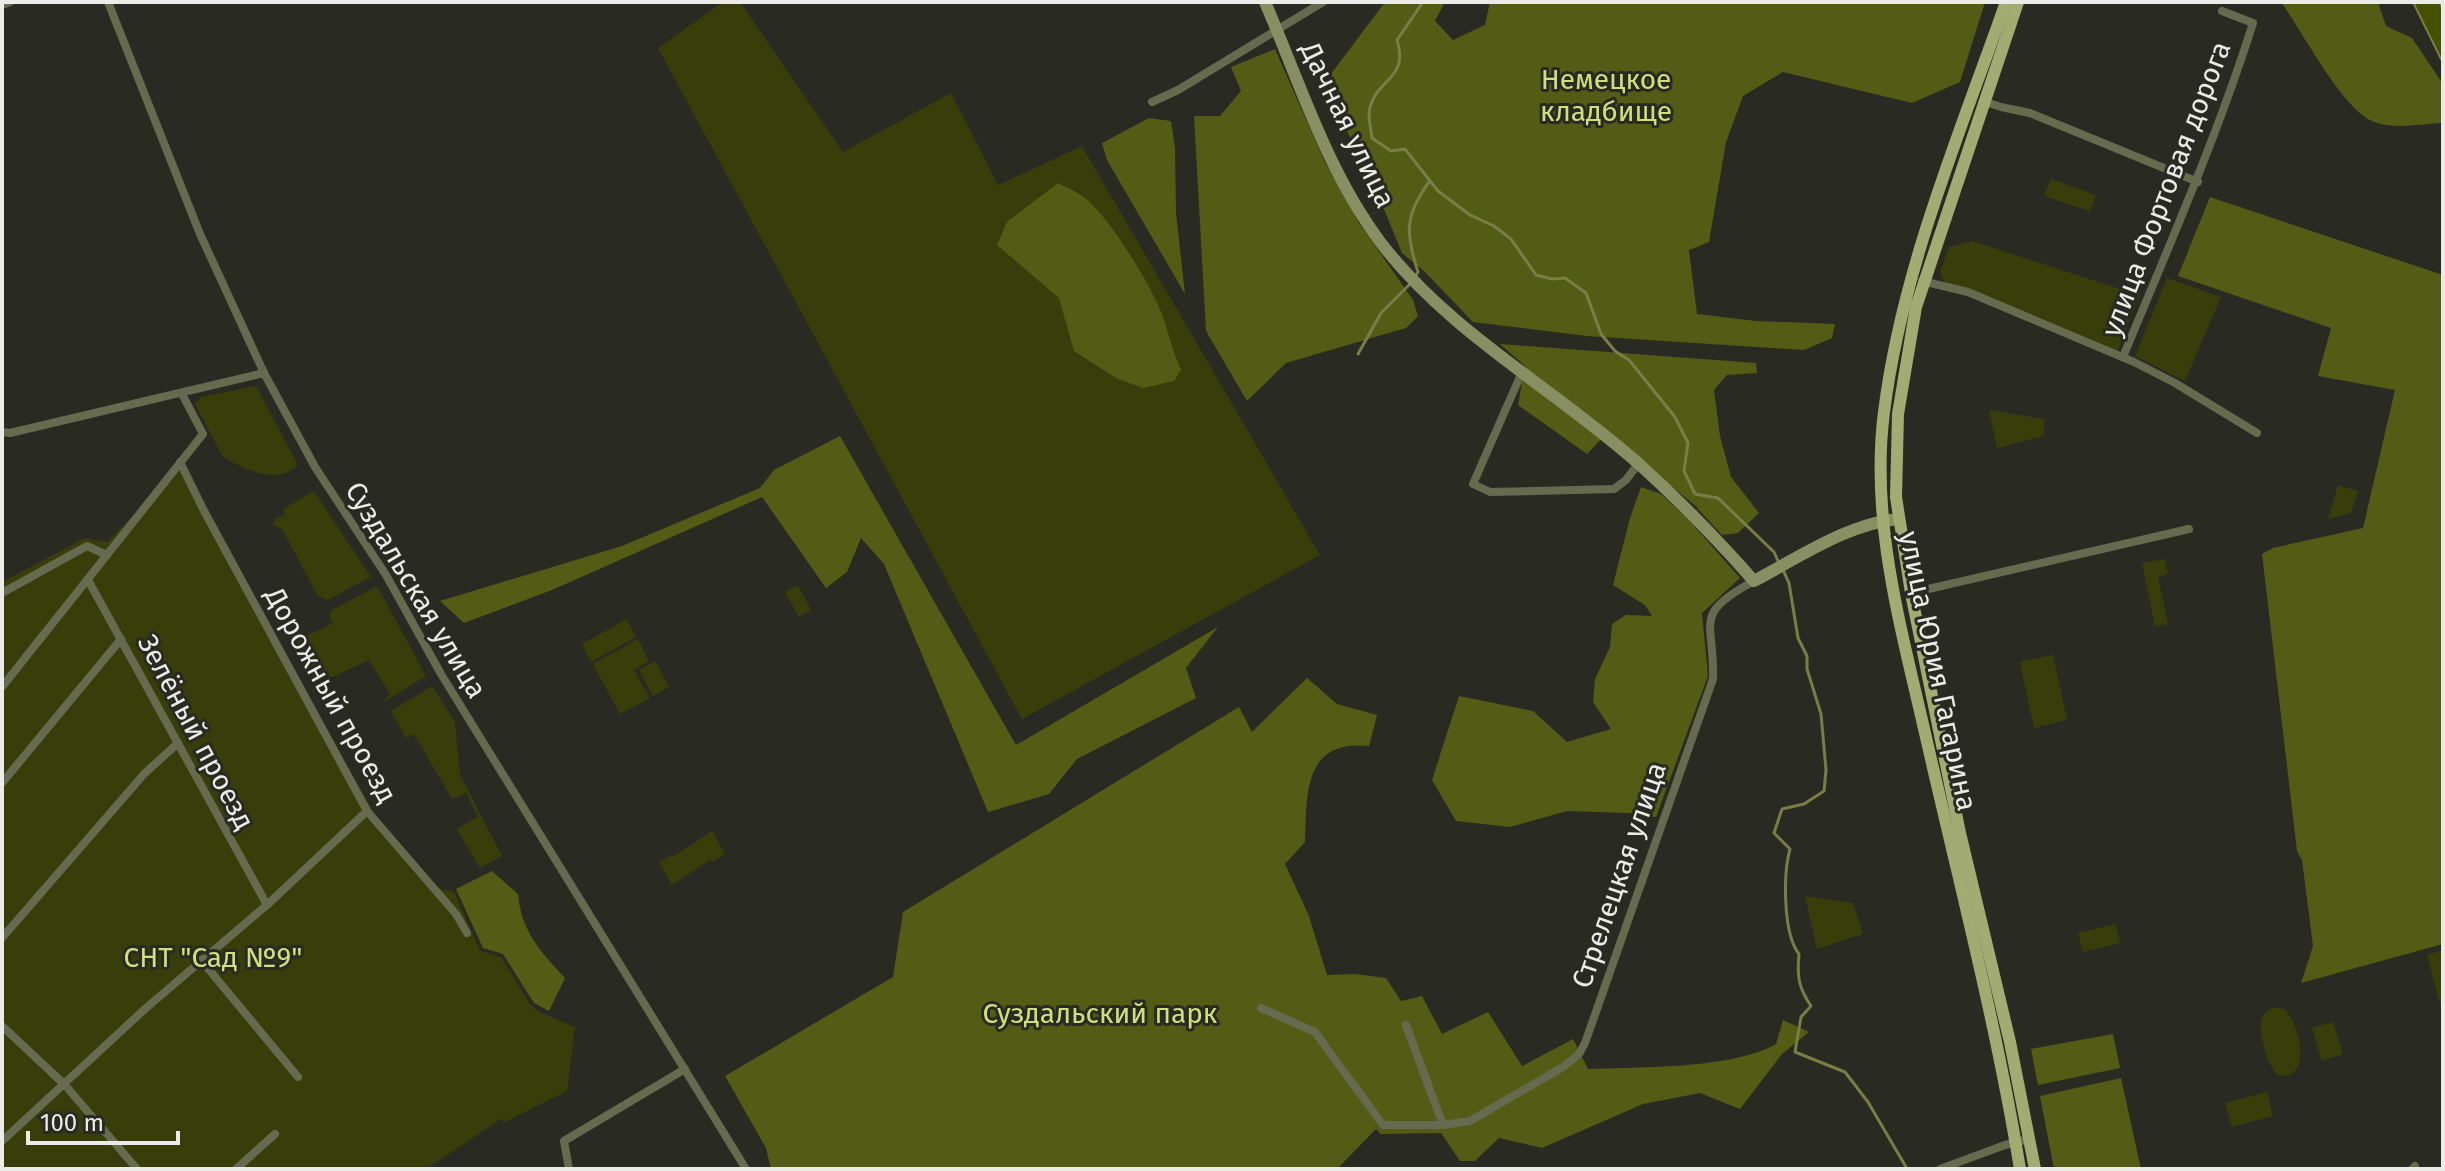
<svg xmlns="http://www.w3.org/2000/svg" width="2445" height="1171" font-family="'Fira Sans',sans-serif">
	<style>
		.green { fill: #383e0a }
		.forest { fill: #535c15 }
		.water { fill: #474f01; stroke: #787e46; stroke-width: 2 }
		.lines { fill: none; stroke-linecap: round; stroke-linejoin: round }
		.stream { stroke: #787e46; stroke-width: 3 }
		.street { stroke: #666b4f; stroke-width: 8 }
		.secondary { stroke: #888f63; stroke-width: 12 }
		.primary { stroke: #a2ab72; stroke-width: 12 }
		.labels { text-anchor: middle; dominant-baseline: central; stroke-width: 6; stroke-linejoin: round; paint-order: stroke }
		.park-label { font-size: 28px; fill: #d1e07f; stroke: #292b23 }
		.street-label { font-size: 28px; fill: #ebece7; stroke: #292b23 }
	</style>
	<rect width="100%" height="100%" fill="#292b23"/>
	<g class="green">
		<path d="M 723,2 L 740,2 L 843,152 L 951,93 L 998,185 L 1082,146 L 1320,555 L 1022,719 L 658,48 Z"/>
		<path d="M 2051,179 L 2096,195 L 2090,211 L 2044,196 Z"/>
		<path d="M 1972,241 L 2139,295 L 2117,352 L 1945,285 L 1940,272 L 1949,247 Z"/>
		<path d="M 2167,278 L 2221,297 L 2185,381 L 2135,356 Z"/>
		<path d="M 256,386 L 298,465 C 276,486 246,469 223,457 L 195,404 L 201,397 Z"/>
		<path d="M 1989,410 L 2044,419 L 2044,436 L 1997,448 Z"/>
		<path d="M 180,468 L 386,834 L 432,888 L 454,892 L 480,951 L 501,957 L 530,1004 L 539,1012 L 575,1027 L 567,1091 L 505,1122 L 501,1119 L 426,1169 L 2,1169 L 2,582 L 85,538 L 107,542 Z"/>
		<path d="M 2338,485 L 2358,491 L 2351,513 L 2328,519 Z"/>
		<path d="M 314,491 L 371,577 L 327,600 L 318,596 L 282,529 L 273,525 L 275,519 L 285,515 L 283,509 Z"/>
		<path d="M 2165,559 L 2168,574 L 2158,577 L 2168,624 L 2155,626 L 2142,563 Z"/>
		<path d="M 798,585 L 811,610 L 799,617 L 785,592 Z"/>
		<path d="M 377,586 L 426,676 L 386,701 L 385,699 L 390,694 L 369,660 L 317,684 L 319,690 L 312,693 L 316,681 L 293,643 L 333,623 L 329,615 L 332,610 Z"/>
		<path d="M 627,619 L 636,637 L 591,662 L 582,644 Z"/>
		<path d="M 638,639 L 649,661 L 634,670 L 650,698 L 620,714 L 593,664 Z"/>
		<path d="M 2053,655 L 2067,720 L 2034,728 L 2020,662 Z"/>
		<path d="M 655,661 L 669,687 L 653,696 L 639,670 Z"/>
		<path d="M 432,686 L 455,722 L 460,775 L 502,856 L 480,868 L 457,829 L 478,817 L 466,793 L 452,799 L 414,734 L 406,738 L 391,711 Z"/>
		<path d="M 712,831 L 725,854 L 712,862 L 710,860 L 672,885 L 659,862 L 671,855 L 673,857 Z"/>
		<path d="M 1805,896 L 1853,903 L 1863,934 L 1817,949 Z"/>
		<path d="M 2115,924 L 2120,943 L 2083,952 L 2078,933 Z"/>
		<path d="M 2443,950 L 2443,1008 L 2441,1008 L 2427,955 Z"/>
		<path d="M 2274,1007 L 2284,1009 C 2299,1021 2314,1082 2278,1075 C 2268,1068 2259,1034 2261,1021 C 2263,1013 2268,1010 2274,1007 Z"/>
		<path d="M 2333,1022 L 2343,1054 L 2322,1061 L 2312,1028 Z"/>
		<path d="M 2267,1092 L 2273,1116 L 2232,1127 L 2225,1103 Z"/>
	</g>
	<g class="forest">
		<path d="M 1385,2 L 1445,2 L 1435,21 L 1453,40 L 1485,25 L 1490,2 L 1985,2 L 1960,82 L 1912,103 L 1783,72 L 1743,96 L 1726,142 L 1709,242 L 1689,250 L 1697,314 L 1756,321 L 1835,324 L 1832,338 L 1804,350 L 1587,336 L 1473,322 L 1424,271 L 1402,253 L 1384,209 L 1357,220 L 1413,300 L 1418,316 L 1406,328 L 1286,363 L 1247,401 L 1206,331 L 1194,116 L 1220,116 L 1241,91 L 1231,67 L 1275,49 L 1324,160 L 1357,219 L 1384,209 L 1335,106 L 1331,74 Z"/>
		<path d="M 2281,2 L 2378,2 L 2386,26 L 2412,38 L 2443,84 L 2443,127 L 2441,123 C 2420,124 2392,130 2372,121 C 2342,108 2302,31 2281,2 Z"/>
		<path d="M 1149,118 L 1171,121 L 1175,148 L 1176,213 L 1185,294 L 1107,160 L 1102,143 Z"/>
		<path d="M 1058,183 C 1066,187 1077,192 1085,198 C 1110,218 1152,286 1163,317 C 1169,335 1173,352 1181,370 L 1174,381 L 1143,388 L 1116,378 L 1074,351 L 1059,298 L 997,245 L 1007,222 Z"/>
		<path d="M 2210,197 L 2443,275 L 2443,944 L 2301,983 L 2313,946 L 2302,860 L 2297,851 L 2262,554 L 2273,548 L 2363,528 L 2395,390 L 2318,376 L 2331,328 L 2178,276 Z"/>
		<path d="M 1500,344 L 1756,363 L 1757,373 L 1727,375 L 1714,390 L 1720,436 L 1731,477 L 1759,513 L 1738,533 L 1722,535 L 1698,509 L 1688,519 L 1740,578 L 1702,613 L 1708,676 L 1656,817 L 1628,813 L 1567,811 L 1510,827 L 1456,821 L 1432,780 L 1459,696 L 1533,711 L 1567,742 L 1611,729 L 1593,702 L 1595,679 L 1610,647 L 1612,624 L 1626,615 L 1652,616 L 1645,605 L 1613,585 L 1630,518 L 1641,487 L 1661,494 L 1688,519 L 1698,508 L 1607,433 L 1587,454 L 1518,405 L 1525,366 Z"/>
		<path d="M 840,436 L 1016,745 L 1218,627 L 1186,668 L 1196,698 L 1077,759 L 1049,794 L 988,812 L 884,564 L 861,538 L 847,572 L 826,588 L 762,497 L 552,590 L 464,623 L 440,601 L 622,546 L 760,488 L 774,470 Z"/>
		<path d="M 1307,678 L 1337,704 L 1377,715 L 1369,746 C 1303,739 1307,794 1305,842 L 1285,864 L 1309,916 L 1327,975 L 1355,974 L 1386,978 L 1401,1001 L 1422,996 L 1442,1034 L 1488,1012 L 1522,1066 L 1573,1039 L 1588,1069 C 1640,1067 1732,1069 1776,1044 L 1783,1020 L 1809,1032 L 1782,1054 L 1740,1109 L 1700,1093 L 1643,1104 L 1542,1148 L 1499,1138 L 1475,1161 L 1460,1161 L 1441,1133 L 1381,1134 L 1376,1129 L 1337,1169 L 771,1169 L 766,1148 L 725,1076 L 893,977 L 903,912 L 1239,707 L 1252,732 Z"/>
		<path d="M 492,871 L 518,894 C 521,931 541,952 565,978 L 549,1011 L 534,1003 L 503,954 L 483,948 L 456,889 Z"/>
		<path d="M 2113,1034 L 2120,1068 L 2038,1085 L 2031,1049 Z"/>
		<path d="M 2121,1078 L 2141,1169 L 2054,1169 L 2040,1096 Z"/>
	</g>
	<path class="water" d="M 2413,2 L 2440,2 L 2443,12 L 2443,63 Z"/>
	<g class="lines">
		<g class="stream">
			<path d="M 1423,2 L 1397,40 C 1409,79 1378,78 1370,107 C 1367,117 1371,128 1372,138 L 1391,151 L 1405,149 L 1438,191 L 1470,215 L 1494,226 L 1511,239 L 1536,275 L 1552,279 L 1565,278 L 1586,293 L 1601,334 L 1615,351 L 1629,360 L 1675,417 L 1688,443 L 1684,471 L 1695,494 L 1718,498 L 1774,552 L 1779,563"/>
			<path d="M 1414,278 L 1418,272 C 1405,232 1405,215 1429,182"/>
			<path d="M 1358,354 L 1381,313 L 1410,284"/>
			<path d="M 1783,570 L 1789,583 L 1798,638 L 1807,656 L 1807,669 L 1821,714 L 1826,770 L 1824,791 L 1804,804 L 1782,809 L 1774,833 L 1790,849 C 1783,874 1783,934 1799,954 C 1797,976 1798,987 1811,1006 L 1801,1017 L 1795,1052 L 1845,1072 L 1868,1102 L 1906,1167"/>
		</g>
		<g class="street">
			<path d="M 108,2 L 200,234 L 264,373 L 315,467 L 386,575 L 441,674 L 746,1169"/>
			<path d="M 2,5 L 10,2"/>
			<path d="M 1983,101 L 2001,107 L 2030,113 L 2198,182"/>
			<path d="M 1152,102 L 1178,90 L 1323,2"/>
			<path d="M 1922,281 L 1968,292 L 2134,362 L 2175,383 L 2257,433"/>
			<path d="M 2123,357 C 2169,246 2217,137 2253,23 L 2222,11"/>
			<path d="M 1522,372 L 1473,484 L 1490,492 L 1614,489 L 1626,480 L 1638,464"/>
			<path d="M 2,432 L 10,433 L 264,373"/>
			<path d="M 180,462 L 203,509 L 367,811 L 456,914 L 467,933"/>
			<path d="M 88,580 L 267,905"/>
			<path d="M 2,593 L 87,546 L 107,555"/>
			<path d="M 1911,593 L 2189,529"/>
			<path d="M 2,687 L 203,434 L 182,394"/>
			<path d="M 2,783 L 121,639"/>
			<path d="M 2,938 L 144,774 L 178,743"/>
			<path d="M 201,960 L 298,1077"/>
			<path d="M 1261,1008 L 1315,1032 L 1383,1125 L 1443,1125"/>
			<path d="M 1406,1025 L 1443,1125 L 1470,1121 L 1563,1067 L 1579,1054 L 1585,1043 L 1713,679 C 1715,621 1691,615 1754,581"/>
			<path d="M 2,1026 L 65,1085 L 137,1169"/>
			<path d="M 2,1141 L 146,1008 L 267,905 L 367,811"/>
			<path d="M 236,1169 L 275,1134"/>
			<path d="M 569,1169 L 564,1141 L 685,1069"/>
			<path d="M 1940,1169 L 2005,1145 L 2029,1139"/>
			<path d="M 2412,1169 L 2415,1166"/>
		</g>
		<path class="secondary" d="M 1265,2 C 1300,83 1327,171 1381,243 C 1450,333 1555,389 1639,464 C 1680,501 1717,539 1754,581 C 1798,558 1849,523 1899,519"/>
		<g class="primary">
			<path d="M 2006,2 C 1959,136 1902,269 1884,412 C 1870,521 1901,627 1925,733 C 1958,878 1996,1022 2020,1169"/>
			<path d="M 2018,2 L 1916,307 L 1898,414 L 1896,497 L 1911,593 L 1960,833 L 2010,1042 L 2035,1169"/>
		</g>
	</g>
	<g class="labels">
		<g class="park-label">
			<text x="1606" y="79">Немецкое<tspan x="1606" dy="32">кладбище</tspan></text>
			<text x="213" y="957">СНТ "Сад №9"</text>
			<text x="1100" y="1013">Суздальский парк</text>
		</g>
		<g class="street-label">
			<text transform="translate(1348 125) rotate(64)">Дачная улица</text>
			<text transform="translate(2166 189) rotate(-69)">улица Фортовая дорога</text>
			<text transform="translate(416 590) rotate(59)">Суздальская улица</text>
			<text transform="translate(1938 671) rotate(78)">улица Юрия Гагарина</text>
			<text transform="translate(331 695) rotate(61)">Дорожный проезд</text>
			<text transform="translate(196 732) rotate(62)">Зелёный проезд</text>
			<text transform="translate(1619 875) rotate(-71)">Стрелецкая улица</text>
		</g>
	</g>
	<rect width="2445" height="1171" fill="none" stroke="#ebece7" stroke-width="8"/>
	<path d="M28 1131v12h150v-12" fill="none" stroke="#ebece7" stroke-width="4"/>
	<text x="40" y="1131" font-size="24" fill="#ebece7" stroke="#292b23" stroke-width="6" paint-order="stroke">100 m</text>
</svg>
